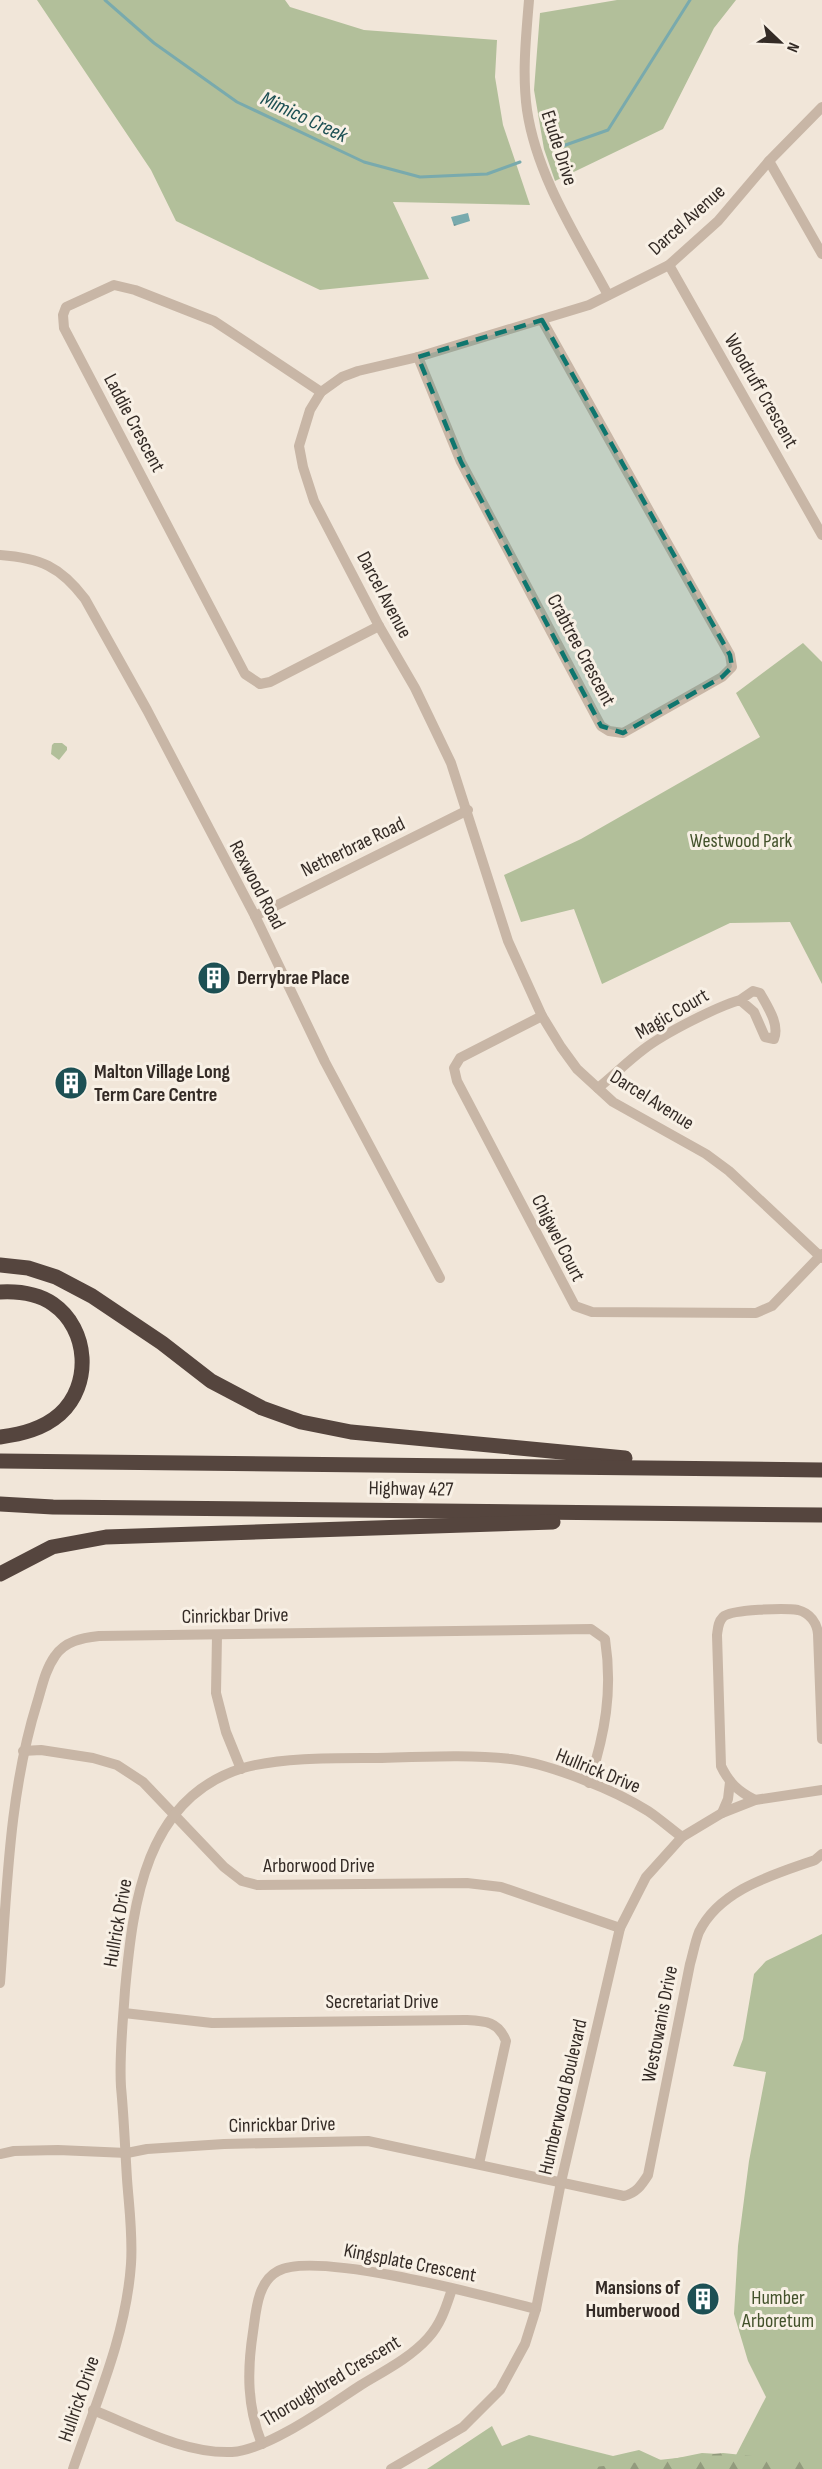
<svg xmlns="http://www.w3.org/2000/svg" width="822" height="2469" font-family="'Sofia Sans Condensed',sans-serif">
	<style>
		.green { fill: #b2bf9a }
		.forest { fill: url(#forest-firs) }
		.water { fill: url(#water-ripples) }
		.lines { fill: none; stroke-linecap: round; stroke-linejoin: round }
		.stream { stroke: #79aaad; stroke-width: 3 }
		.minor { stroke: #c8b6a6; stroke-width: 10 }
		.highway { stroke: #55453e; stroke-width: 15 }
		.marked { fill: #0f766e; fill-opacity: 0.2; stroke: #0f766e; stroke-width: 4.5; stroke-dasharray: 12 8; stroke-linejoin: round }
		.labels { text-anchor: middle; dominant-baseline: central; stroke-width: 6; stroke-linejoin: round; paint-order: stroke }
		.street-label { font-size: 20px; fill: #342b26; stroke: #f8f0e5 }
		.park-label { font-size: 20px; fill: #43522b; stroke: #f8f0e5 }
		.poi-label { font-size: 20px; font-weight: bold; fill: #342b26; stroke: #f8f0e5; text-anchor: start }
		.water-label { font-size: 21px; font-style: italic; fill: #1d5054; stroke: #f8f0e5 }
	</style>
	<defs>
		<pattern id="forest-firs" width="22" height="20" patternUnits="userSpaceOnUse" patternTransform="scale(1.5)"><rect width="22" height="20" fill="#b2bf9a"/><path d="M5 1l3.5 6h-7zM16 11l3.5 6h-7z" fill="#929b7d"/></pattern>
		<pattern id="water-ripples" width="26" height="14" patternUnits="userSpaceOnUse" patternTransform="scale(1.5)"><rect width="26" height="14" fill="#79aaad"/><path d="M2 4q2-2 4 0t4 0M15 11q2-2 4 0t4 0" fill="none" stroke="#648b8d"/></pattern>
	</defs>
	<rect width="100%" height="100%" fill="#f1e6d9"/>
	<g class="green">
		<path d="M 37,0 L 285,0 L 290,7 L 364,30 L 497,40 L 495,77 L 503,125 L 530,205 L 393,202 L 429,279 L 320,290 L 176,221 L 151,170 Z"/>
		<path d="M 617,0 L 736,0 L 714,28 L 663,129 L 555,181 L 544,149 L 534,90 L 540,13 Z"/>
		<path d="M 803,643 L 822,662 L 822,984 L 790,922 L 730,923 L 602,984 L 574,909 L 521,922 L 504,875 L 581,839 L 760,737 L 736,693 Z"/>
		<path d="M 54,743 L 62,743 L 67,747 L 67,750 L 59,760 L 51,754 L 52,745 Z"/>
		<path d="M 822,1934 L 822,2469 L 427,2469 L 492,2426 L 502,2446 L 529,2435 L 613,2456 L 639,2450 L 663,2461 L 702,2453 L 736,2455 L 766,2397 L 748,2361 L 734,2314 L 738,2246 L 749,2161 L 766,2072 L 733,2066 L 743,2039 L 754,1974 L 766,1961 Z"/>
	</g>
	<path class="forest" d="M 723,2453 L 822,2463 L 822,2469 L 576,2469 Z"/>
	<path class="water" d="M 468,213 L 470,221 L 454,226 L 451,217 Z"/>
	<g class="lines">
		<g class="stream">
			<path d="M 105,0 L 154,43 L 237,102 L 364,162 L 420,177 L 487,174 L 520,162"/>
			<path d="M 557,148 L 608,130 L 690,0"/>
		</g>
		<g class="minor">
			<path d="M 529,0 C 526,37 522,74 527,110 C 537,177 577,237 608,295"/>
			<path d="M 822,107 L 769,161 L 718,221 L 669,265 L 589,305 L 418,357 L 358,371 L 342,377 L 321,392 L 310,410 L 299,446 L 303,467 L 314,501 L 379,626 L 415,688 L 451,763 L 508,941 L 542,1016 L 561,1047 L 577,1069 L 613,1102 L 706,1154 L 729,1171 L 822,1258"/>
			<path d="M 769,161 L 822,254"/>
			<path d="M 669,265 L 822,535"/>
			<path d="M 418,357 L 461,462 L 601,726 L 609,731 L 623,733 L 722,677 L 732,667 L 730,655 L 542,320"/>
			<path d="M 321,392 L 214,321 L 135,290 L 114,285 L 66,307 L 63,315 L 64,328 L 245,674 L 260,684 L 270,682 L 379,626"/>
			<path d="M 0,555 C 40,558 60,566 85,599 L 147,710 L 255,916 L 325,1062 L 440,1278"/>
			<path d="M 255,916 L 468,810"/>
			<path d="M 542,1016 L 460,1058 L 454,1068 L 457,1081 L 575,1306 L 592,1312 L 756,1313 L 772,1306 L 822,1254"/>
			<path d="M 598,1088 C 614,1075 628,1061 644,1049 C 665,1033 716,1007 740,1000 L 754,1012 L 765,1037 L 774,1039 C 780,1024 767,1006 760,993 L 753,991 L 740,1000"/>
			<path d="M 217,1635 L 216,1693 L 226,1732 L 241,1769"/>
			<path d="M 23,1751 L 41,1750 L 93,1758 L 117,1765 L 143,1782 L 224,1867 L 242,1881 L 257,1885 L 467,1883 L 501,1887 L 620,1928"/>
			<path d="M 755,1800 C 738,1791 729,1783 721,1766 L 717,1635 C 718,1628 718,1622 723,1617 C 731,1609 786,1608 798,1610 C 810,1613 817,1623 818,1634 L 822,1739"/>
			<path d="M 722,1813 L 728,1799 L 730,1782"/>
			<path d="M 0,1983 C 7,1889 9,1793 37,1703 C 42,1687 45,1670 55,1656 C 65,1641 82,1638 99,1636 L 591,1629 L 605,1639 C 613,1691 605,1734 589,1783"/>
			<path d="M 124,2013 L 212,2023 L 465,2020 C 485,2021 498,2021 506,2041 L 479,2164"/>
			<path d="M 0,2154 L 14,2151 L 58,2150 L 127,2153 L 147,2149 L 224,2144 L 368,2141 L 624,2196 C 636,2193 641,2186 648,2175 L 690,1964 C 693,1954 695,1942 699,1932 C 720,1889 773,1875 815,1860 L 822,1854"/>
			<path d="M 93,2410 C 136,2427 185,2454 232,2452 C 268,2450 330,2405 361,2385 C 384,2371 410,2358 428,2338 C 441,2324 446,2307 452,2289"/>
			<path d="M 262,2444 C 247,2407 247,2371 253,2332 C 256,2312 257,2282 278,2271 C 316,2250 489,2297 536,2309"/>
			<path d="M 73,2469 C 96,2402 126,2336 131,2264 C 133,2235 129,2207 127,2179 C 125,2148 124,2118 121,2087 C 119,2055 123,2022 125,1990 C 133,1903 145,1798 243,1768 C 281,1757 337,1758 377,1758 C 421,1757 467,1754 511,1759 C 550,1764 615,1790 648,1811 C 660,1819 671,1829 682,1837"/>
			<path d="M 391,2469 L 463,2427 L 500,2390 L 525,2344 L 536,2309 L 561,2182 L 620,1928 L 646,1877 L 682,1837 L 722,1813 L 755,1800 L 822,1790"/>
		</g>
		<g class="highway">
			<path d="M 0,1265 L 28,1268 L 56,1277 L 92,1296 L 162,1343 L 211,1381 L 262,1408 L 301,1422 L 351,1432 L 625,1458"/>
			<path d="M 0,1292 C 19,1291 37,1293 53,1304 C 89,1329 92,1385 60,1414 C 43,1429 22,1434 0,1437"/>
			<path d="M 0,1461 L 822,1470"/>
			<path d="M 0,1504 L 53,1507 L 822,1515"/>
			<path d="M 0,1574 L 52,1547 L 106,1537 L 553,1522"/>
		</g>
	</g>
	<path class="marked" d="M 542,320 L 730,655 L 732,667 L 722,677 L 623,733 L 601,726 L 461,462 L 418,357 Z"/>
	<defs>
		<symbol id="building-disc" viewBox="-11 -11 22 22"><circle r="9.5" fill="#1d5054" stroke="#f8f0e5"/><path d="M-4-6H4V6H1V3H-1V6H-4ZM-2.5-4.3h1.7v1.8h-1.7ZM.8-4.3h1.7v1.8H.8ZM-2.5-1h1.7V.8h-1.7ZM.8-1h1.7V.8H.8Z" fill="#fff"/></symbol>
	</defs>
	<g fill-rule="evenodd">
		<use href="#building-disc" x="195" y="959" width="38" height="38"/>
		<use href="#building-disc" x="52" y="1064" width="38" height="38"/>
		<use href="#building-disc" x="684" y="2280" width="38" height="38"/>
	</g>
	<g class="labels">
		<g class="street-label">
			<text transform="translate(559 148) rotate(72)">Etude Drive</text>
			<text transform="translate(687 220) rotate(-42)">Darcel Avenue</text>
			<text transform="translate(761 391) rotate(60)">Woodruff Crescent</text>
			<text transform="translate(134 423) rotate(62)">Laddie Crescent</text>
			<text transform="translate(384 595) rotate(62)">Darcel Avenue</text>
			<text transform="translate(581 650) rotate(62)">Crabtree Crescent</text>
			<text transform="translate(353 847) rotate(-26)">Netherbrae Road</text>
			<text transform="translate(257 885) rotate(62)">Rexwood Road</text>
			<text transform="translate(672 1014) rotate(-30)">Magic Court</text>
			<text transform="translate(652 1100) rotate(32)">Darcel Avenue</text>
			<text transform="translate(558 1238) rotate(63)">Chigwel Court</text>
			<text transform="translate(411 1489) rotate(1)">Highway 427</text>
			<text transform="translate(235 1616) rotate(-1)">Cinrickbar Drive</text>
			<text transform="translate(598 1771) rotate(22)">Hullrick Drive</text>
			<text x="319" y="1866">Arborwood Drive</text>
			<text transform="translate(118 1923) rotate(-80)">Hullrick Drive</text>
			<text x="382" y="2002">Secretariat Drive</text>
			<text transform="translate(660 2024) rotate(-79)">Westowanis Drive</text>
			<text transform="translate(563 2097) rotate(-77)">Humberwood Boulevard</text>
			<text transform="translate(282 2125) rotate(-1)">Cinrickbar Drive</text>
			<text transform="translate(410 2263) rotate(11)">Kingsplate Crescent</text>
			<text transform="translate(331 2381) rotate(-31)">Thoroughbred Crescent</text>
			<text transform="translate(79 2399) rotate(-71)">Hullrick Drive</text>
		</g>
		<g class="park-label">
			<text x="741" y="841">Westwood Park</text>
			<text x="778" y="2298">Humber<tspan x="778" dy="23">Arboretum</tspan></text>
		</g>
		<g class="poi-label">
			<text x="237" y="978">Derrybrae Place</text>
			<text x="94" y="1072">Malton Village Long<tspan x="94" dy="23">Term Care Centre</tspan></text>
			<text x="680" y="2288" text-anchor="end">Mansions of<tspan x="680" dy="23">Humberwood</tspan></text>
		</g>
		<g class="water-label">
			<text transform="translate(304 117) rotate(25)">Mimico Creek</text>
		</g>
	</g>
	<g transform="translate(780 42) rotate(113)" stroke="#f8f0e5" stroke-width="4.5" paint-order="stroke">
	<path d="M0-4.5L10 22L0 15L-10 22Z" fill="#342b26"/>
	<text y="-9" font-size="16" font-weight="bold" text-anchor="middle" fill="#342b26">N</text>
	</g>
</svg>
